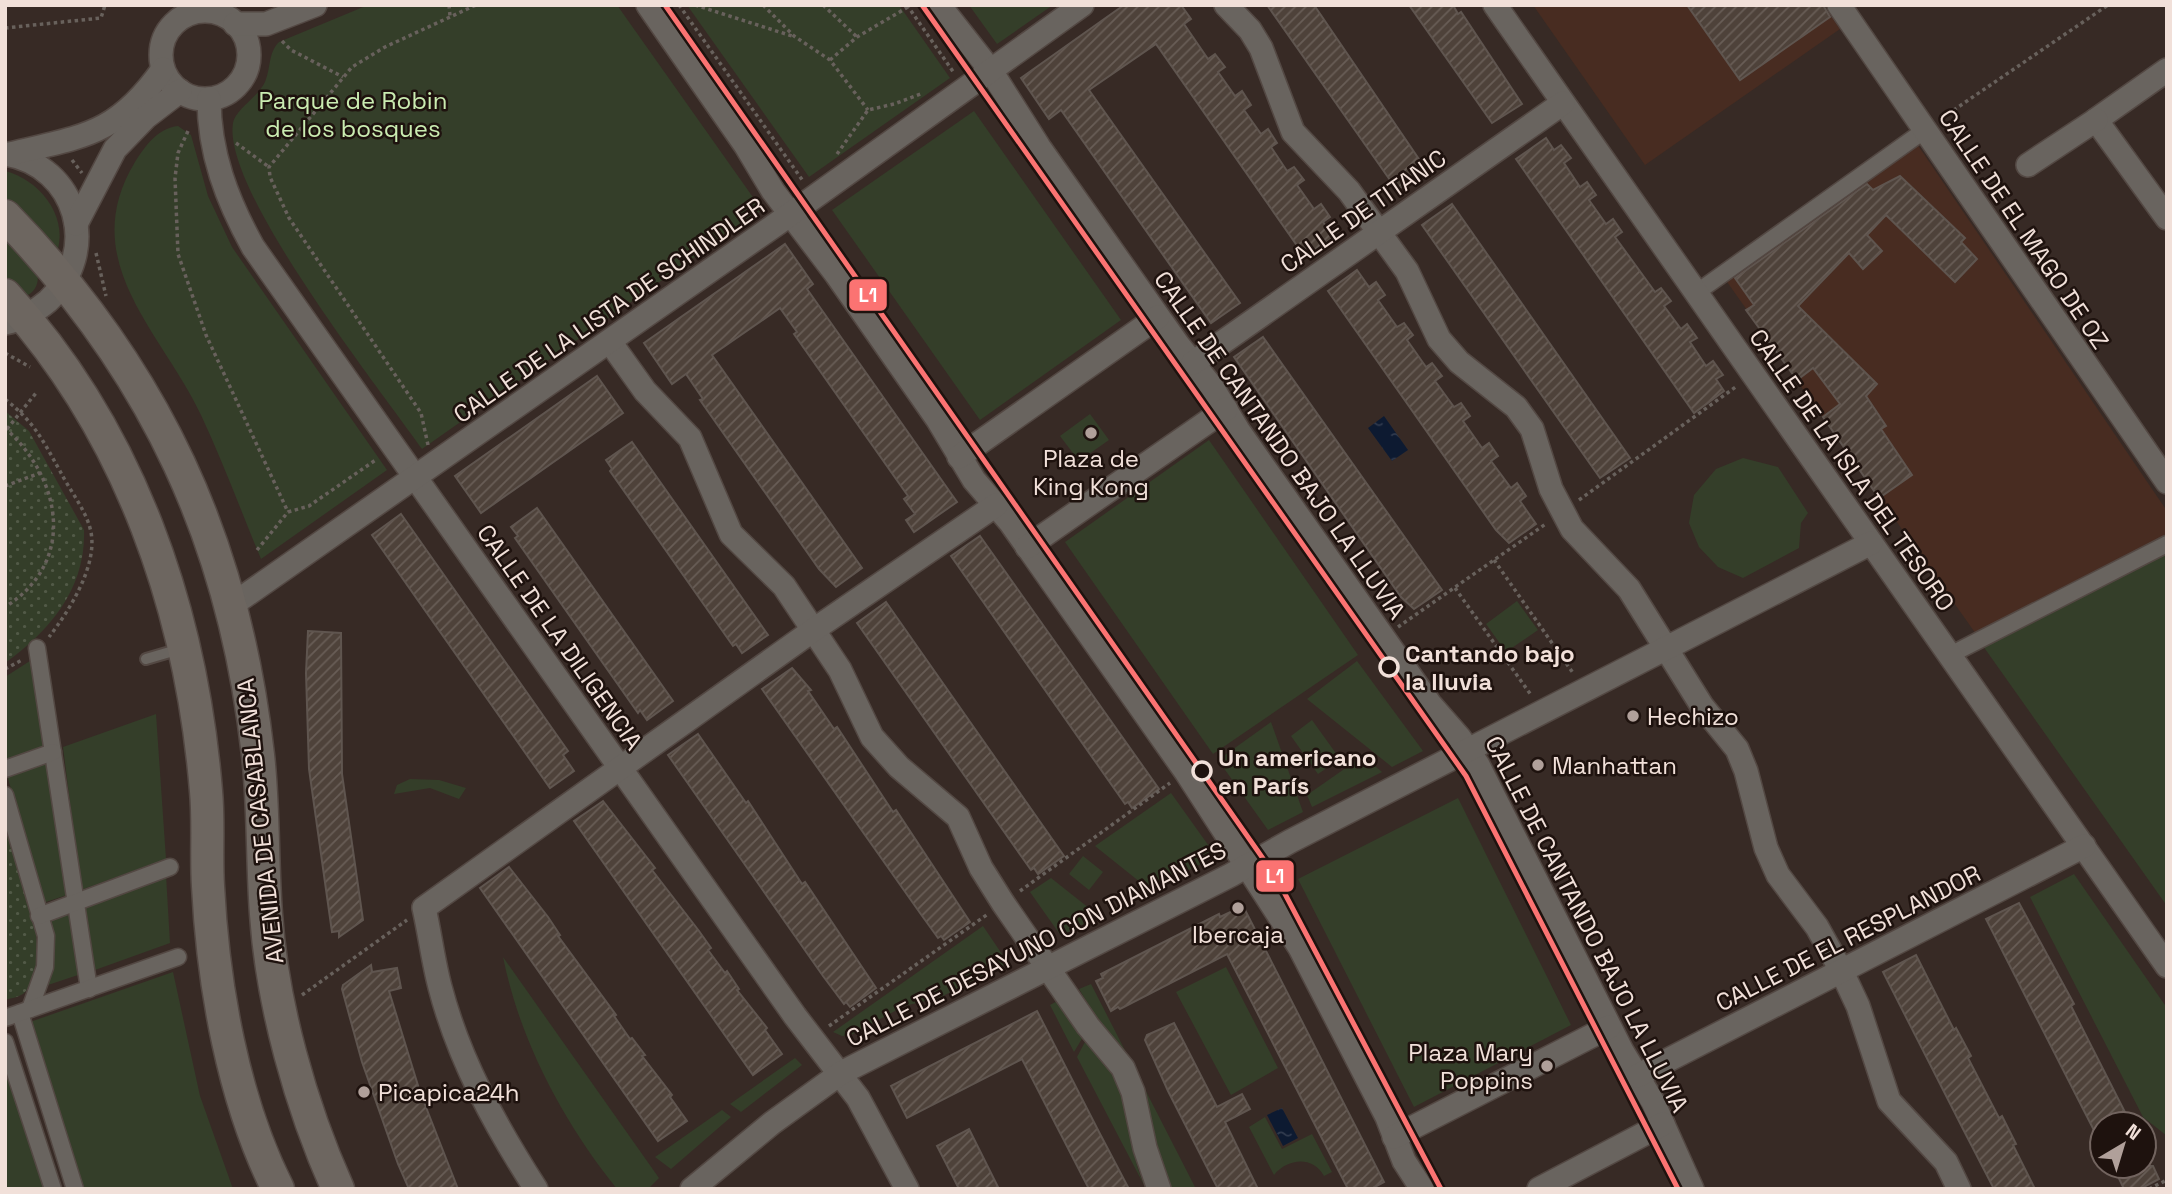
<svg xmlns="http://www.w3.org/2000/svg" width="2172" height="1194" font-family="'Space Grotesk',sans-serif">
	<style>
		.built { fill: #482c21 }
		.green { fill: #343e29 }
		.garden { fill: url(#garden-dots) }
		.water { fill: url(#water-ripples) }
		.building { fill: url(#building-hatch); stroke: #5f554f; stroke-width: 2 }
		.lines { fill: none; stroke-linecap: round; stroke-linejoin: round }
		.service-casing { stroke: #534843; stroke-width: 14 }
		.pedestrian-casing { stroke: #534843; stroke-width: 19 }
		.minor-casing { stroke: #534843; stroke-width: 26 }
		.secondary-casing { stroke: #534843; stroke-width: 35 }
		.path { stroke: #68615c; stroke-width: 3.5; stroke-dasharray: 3.5 3.5; stroke-linecap: butt }
		.service { stroke: #69645f; stroke-width: 10 }
		.pedestrian { stroke: #69645f; stroke-width: 16 }
		.minor { stroke: #69645f; stroke-width: 23 }
		.secondary { stroke: #6d6660; stroke-width: 32 }
		.tram-1-casing { stroke: #1e120e; stroke-width: 10 }
		.tram-1 { stroke: #fb7372; stroke-width: 5 }
		.poi-dot { fill: #b0a09a; stroke: #1e120e; stroke-width: 2.5 }
		.stop-dot { fill: #1e120e; stroke: #f1e0d9; stroke-width: 3.5 }
		.labels { text-anchor: middle; dominant-baseline: central; stroke-width: 5; stroke-linejoin: round; paint-order: stroke }
		.park-label { font-size: 24px; fill: #caecb1; stroke: #1e120e }
		.street-label { font-size: 24px; fill: #f1e0d9; stroke: #1e120e }
		.poi-label { font-size: 24px; fill: #f1e0d9; stroke: #1e120e; text-anchor: start }
		.stop-label { font-size: 24px; font-weight: bold; fill: #f1e0d9; stroke: #1e120e; text-anchor: start }
		.line-badge { stroke: #1e120e; stroke-width: 2.5 }
		.badge-label { font-size: 19px; text-anchor: middle; font-weight: bold; fill: #fff }
	</style>
	<defs>
		<pattern id="garden-dots" width="8" height="8" patternUnits="userSpaceOnUse" patternTransform="scale(1.75)"><rect width="8" height="8" fill="#343e29"/><path d="M2 2h.1M6 6h.1" fill="none" stroke="#525a47" stroke-width="1.8" stroke-linecap="round"/></pattern>
		<pattern id="water-ripples" width="26" height="14" patternUnits="userSpaceOnUse" patternTransform="scale(1.75)"><rect width="26" height="14" fill="#0d1a31"/><path d="M2 4q2-2 4 0t4 0M15 11q2-2 4 0t4 0" fill="none" stroke="#313b4e"/></pattern>
		<pattern id="building-hatch" width="6" height="6" patternUnits="userSpaceOnUse" patternTransform="scale(1.75)"><rect width="6" height="6" fill="#4e423a"/><path d="M-1 1l2-2M0 6l6-6M5 7l2-2" fill="none" stroke="#685d56"/></pattern>
	</defs>
	<rect width="100%" height="100%" fill="#372a25"/>
	<g class="built">
		<path d="M 1533,5 L 1823,5 L 1840,29 L 1645,165 Z"/>
		<path d="M 1917,144 L 2167,511 L 2167,536 L 1976,634 L 1725,279 Z"/>
	</g>
	<g class="green">
		<path d="M 368,5 L 617,5 L 762,210 L 422,449 C 380,389 222,190 233,123 C 235,110 258,97 265,82 C 271,68 268,53 279,42 Z"/>
		<path d="M 687,5 L 899,5 L 950,78 L 809,177 Z"/>
		<path d="M 969,5 L 1053,5 L 997,44 Z"/>
		<path d="M 974,111 L 1121,320 L 980,420 L 832,210 Z"/>
		<path d="M 178,126 L 191,135 L 208,196 L 232,247 L 387,470 L 261,559 C 241,511 223,462 201,415 C 162,332 75,261 135,162 C 145,146 158,128 178,126 Z"/>
		<path d="M 5,171 C 38,179 67,214 58,249 L 5,197 Z"/>
		<path d="M 5,236 L 38,276 C 38,286 34,293 24,297 L 5,276 Z"/>
		<path d="M 1090,414 L 1109,440 L 1079,461 L 1060,436 Z"/>
		<path d="M 1209,440 L 1358,655 L 1213,754 L 1065,542 Z"/>
		<path d="M 1743,458 L 1778,467 L 1808,513 L 1801,523 L 1799,548 L 1743,578 L 1718,567 L 1699,547 L 1689,523 L 1694,495 L 1716,469 Z"/>
		<path d="M 2167,552 L 2167,906 L 1983,646 Z"/>
		<path d="M 1517,601 L 1538,630 L 1506,652 L 1486,624 Z"/>
		<path d="M 33,659 L 47,746 L 5,761 L 5,677 Z"/>
		<path d="M 1357,661 L 1423,751 L 1392,767 L 1307,699 Z"/>
		<path d="M 156,714 L 166,859 L 81,890 L 63,747 Z"/>
		<path d="M 1312,720 L 1340,759 L 1318,774 L 1291,736 Z"/>
		<path d="M 1271,722 L 1303,812 L 1268,830 L 1218,760 Z"/>
		<path d="M 1363,756 L 1382,772 L 1312,807 L 1307,795 Z"/>
		<path d="M 49,759 L 67,895 L 43,903 L 7,775 Z"/>
		<path d="M 410,779 L 439,780 L 466,788 L 459,799 L 430,788 L 394,794 L 397,785 Z"/>
		<path d="M 1171,793 L 1216,856 L 1150,890 L 1095,846 Z"/>
		<path d="M 1458,798 L 1571,1025 L 1414,1107 L 1298,879 Z"/>
		<path d="M 1083,856 L 1103,872 L 1089,890 L 1069,874 Z"/>
		<path d="M 2074,874 L 2167,1008 L 2167,1136 L 2143,1117 L 2030,897 Z"/>
		<path d="M 166,875 L 170,943 L 95,970 L 84,904 Z"/>
		<path d="M 1051,878 L 1099,916 L 1061,936 L 1030,892 Z"/>
		<path d="M 69,908 L 81,974 L 42,987 L 47,916 Z"/>
		<path d="M 983,926 L 1008,963 L 939,998 L 904,1006 L 851,1035 L 842,1036 L 833,1032 Z"/>
		<path d="M 503,957 L 659,1178 L 648,1189 L 617,1189 C 563,1122 520,1041 503,957 Z"/>
		<path d="M 1226,967 L 1278,1068 L 1231,1095 L 1176,992 Z"/>
		<path d="M 173,972 L 200,1096 L 233,1189 L 84,1189 L 30,1022 Z"/>
		<path d="M 1091,984 L 1196,1189 L 1170,1189 L 1104,1030 L 1079,989 Z"/>
		<path d="M 1061,999 L 1083,1037 L 1074,1052 L 1050,1005 Z"/>
		<path d="M 1086,1040 C 1101,1058 1116,1076 1123,1099 C 1133,1132 1130,1155 1146,1189 L 1077,1057 Z"/>
		<path d="M 795,1058 L 802,1065 L 741,1112 L 730,1104 Z"/>
		<path d="M 5,1069 L 46,1188 L 47,1189 L 5,1189 Z"/>
		<path d="M 722,1110 L 731,1117 L 671,1169 L 655,1157 Z"/>
		<path d="M 1265,1117 L 1282,1149 L 1312,1134 L 1332,1172 L 1324,1176 C 1313,1156 1288,1158 1274,1175 L 1249,1127 Z"/>
	</g>
	<g class="garden">
		<path d="M 5,411 L 29,431 L 84,530 C 86,588 50,631 5,663 Z"/>
		<path d="M 5,821 C 16,859 58,961 25,992 C 21,997 11,998 5,1000 Z"/>
	</g>
	<g class="water">
		<path d="M 1384,416 L 1408,450 L 1392,461 L 1368,428 Z"/>
		<path d="M 1282,1108 L 1298,1138 L 1283,1146 L 1267,1115 Z"/>
	</g>
	<g class="building">
		<path d="M 1124,5 L 1181,5 L 1191,19 L 1184,24 L 1208,59 L 1215,54 L 1225,67 L 1218,72 L 1235,96 L 1242,91 L 1251,105 L 1244,110 L 1261,134 L 1268,129 L 1277,143 L 1271,147 L 1287,171 L 1294,167 L 1304,180 L 1297,185 L 1314,209 L 1321,204 L 1330,217 L 1323,222 L 1334,237 L 1305,257 L 1156,44 L 1089,90 L 1240,303 L 1211,323 L 1061,110 L 1049,119 L 1021,78 Z"/>
		<path d="M 1267,5 L 1314,5 L 1427,171 L 1397,190 Z"/>
		<path d="M 1409,5 L 1453,5 L 1458,14 L 1461,12 L 1522,104 L 1492,123 Z"/>
		<path d="M 1687,5 L 1823,5 L 1830,17 L 1740,80 Z"/>
		<path d="M 1546,138 L 1554,150 L 1561,145 L 1571,158 L 1564,163 L 1580,187 L 1587,182 L 1596,195 L 1589,200 L 1606,224 L 1613,219 L 1622,232 L 1615,237 L 1655,292 L 1661,288 L 1671,301 L 1664,306 L 1681,329 L 1687,324 L 1697,338 L 1690,342 L 1706,366 L 1713,361 L 1723,375 L 1716,379 L 1724,391 L 1694,413 L 1516,159 Z"/>
		<path d="M 1900,176 L 1965,238 L 1961,242 L 1977,259 L 1955,282 L 1886,215 L 1867,235 L 1882,251 L 1863,269 L 1849,253 L 1798,306 L 1877,384 L 1866,396 L 1886,426 L 1881,429 L 1912,475 L 1879,498 L 1823,417 L 1840,404 L 1813,368 L 1797,380 L 1746,310 L 1754,305 L 1735,278 L 1867,184 L 1873,190 Z"/>
		<path d="M 1452,204 L 1630,458 L 1600,478 L 1422,225 Z"/>
		<path d="M 785,244 L 813,284 L 807,289 L 957,502 L 914,532 L 906,520 L 915,514 L 904,499 L 908,496 L 794,334 L 797,332 L 780,308 L 712,355 L 862,568 L 836,587 L 819,569 L 700,400 L 703,399 L 686,374 L 672,384 L 644,343 Z"/>
		<path d="M 1357,270 L 1369,287 L 1376,282 L 1385,295 L 1378,300 L 1397,327 L 1404,323 L 1413,335 L 1407,340 L 1426,367 L 1432,363 L 1442,376 L 1435,381 L 1454,407 L 1461,403 L 1470,416 L 1463,421 L 1482,448 L 1489,443 L 1498,456 L 1491,461 L 1511,488 L 1517,483 L 1526,496 L 1520,501 L 1536,524 L 1509,543 L 1496,530 L 1328,291 Z"/>
		<path d="M 1263,337 L 1442,590 L 1414,609 L 1401,597 L 1234,357 Z"/>
		<path d="M 597,376 L 623,413 L 481,513 L 455,476 Z"/>
		<path d="M 632,442 L 768,635 L 742,653 L 736,644 L 733,646 L 610,471 L 612,469 L 606,460 Z"/>
		<path d="M 537,508 L 673,701 L 647,720 L 640,710 L 638,713 L 515,538 L 518,536 L 511,527 Z"/>
		<path d="M 401,514 L 568,751 L 563,755 L 574,771 L 550,788 L 372,535 Z"/>
		<path d="M 980,536 L 1159,789 L 1132,808 L 1128,802 L 1125,804 L 951,556 Z"/>
		<path d="M 886,602 L 1064,856 L 1038,874 L 1034,868 L 1031,870 L 857,623 Z"/>
		<path d="M 308,631 L 341,633 L 342,774 L 363,920 L 339,937 L 339,931 L 332,932 L 309,769 L 306,673 Z"/>
		<path d="M 792,668 L 811,690 L 808,691 L 834,729 L 837,727 L 893,812 L 896,810 L 970,922 L 944,940 L 941,936 L 938,938 L 920,913 L 762,689 Z"/>
		<path d="M 698,734 L 746,803 L 748,801 L 802,884 L 805,882 L 876,988 L 850,1007 L 846,1002 L 844,1004 L 823,976 L 668,755 Z"/>
		<path d="M 603,801 L 655,868 L 652,870 L 699,931 L 711,948 L 708,950 L 725,973 L 727,971 L 739,989 L 737,990 L 767,1028 L 765,1030 L 782,1054 L 753,1075 L 574,821 Z"/>
		<path d="M 509,867 L 548,917 L 560,935 L 558,936 L 616,1015 L 614,1016 L 630,1039 L 632,1038 L 645,1055 L 642,1056 L 672,1095 L 670,1097 L 687,1121 L 658,1141 L 480,888 Z"/>
		<path d="M 2019,903 L 2074,1004 L 2071,1006 L 2131,1124 L 2102,1124 L 2102,1146 L 1986,919 Z"/>
		<path d="M 1243,906 L 1384,1182 L 1371,1189 L 1348,1189 L 1227,954 L 1120,1009 L 1118,1007 L 1111,1011 L 1096,981 L 1103,978 L 1101,974 L 1219,914 L 1220,917 Z"/>
		<path d="M 1916,955 L 1954,1030 L 1956,1028 L 1971,1056 L 1968,1058 L 1999,1118 L 2002,1116 L 2016,1144 L 2013,1145 L 2035,1189 L 1994,1189 L 1963,1129 L 1883,972 Z"/>
		<path d="M 371,965 L 372,972 L 397,968 L 401,988 L 389,991 L 420,1092 L 458,1189 L 409,1189 L 398,1164 L 362,1062 L 342,989 L 343,985 Z"/>
		<path d="M 1037,1011 L 1099,1132 L 1129,1189 L 1089,1189 L 1022,1059 L 907,1118 L 891,1086 Z"/>
		<path d="M 1174,1023 L 1217,1107 L 1242,1094 L 1250,1109 L 1225,1122 L 1258,1189 L 1218,1189 L 1168,1091 L 1145,1040 L 1147,1035 Z"/>
		<path d="M 969,1129 L 999,1189 L 959,1189 L 953,1177 L 937,1146 Z"/>
		<path d="M 2113,1166 L 2153,1166 L 2159,1179 L 2140,1189 L 2124,1189 Z"/>
	</g>
	<g class="lines">
		<defs>
			<path id="service" d="M 146,659 L 180,649"/>
			<g id="pedestrian">
				<path d="M 1696,293 L 1925,130"/>
				<path d="M 37,648 L 89,989"/>
				<path d="M 1950,655 L 2167,544"/>
				<path d="M 5,769 L 53,752"/>
				<path d="M 5,795 L 46,936 L 45,967 L 30,1009"/>
				<path d="M 39,916 L 170,867"/>
				<path d="M 20,1013 L 75,1189"/>
				<path d="M 5,1018 L 178,957"/>
				<path d="M 5,1042 L 53,1189"/>
			</g>
			<g id="minor">
				<path d="M 648,5 L 746,146 L 773,191 L 836,274 L 938,420 L 974,480 L 1010,522 L 1186,772 L 1300,948 L 1387,1117 L 1404,1161 L 1422,1189"/>
				<path d="M 939,5 L 991,71 L 1039,147 L 1179,346 L 1212,387 L 1238,430 L 1430,704 L 1459,737 L 1478,765 L 1622,1051 L 1653,1102 L 1692,1189"/>
				<path d="M 1226,5 L 1250,30 L 1261,48 L 1293,132 L 1349,191 L 1407,271 L 1439,339 L 1459,362 L 1516,407 L 1532,429 L 1551,489 L 1572,529 L 1629,589 L 1702,706 L 1737,749 L 1746,771 L 1766,848 L 1778,875 L 1817,927 L 1842,972 L 1858,1006 L 1889,1101 L 1946,1162 L 1959,1189"/>
				<path d="M 1495,5 L 2167,966"/>
				<path d="M 1839,5 L 2167,482"/>
				<circle cx="205" cy="55" r="44"/>
				<path d="M 235,24 L 266,24 L 315,5"/>
				<path d="M 2167,70 L 2096,120 L 2167,218"/>
				<path d="M 209,99 C 209,153 227,200 253,247 L 795,1016 L 858,1098 L 907,1189"/>
				<path d="M 5,154 C 78,166 101,252 48,301 C 35,312 21,320 5,323"/>
				<path d="M 10,154 C 83,136 116,136 163,69"/>
				<path d="M 2028,165 L 2096,120"/>
				<path d="M 76,224 L 115,149 L 146,117 L 180,91"/>
				<path d="M 610,342 L 645,391 L 690,438 L 731,534 L 784,586 L 840,670 L 872,737 L 899,767 L 958,817 L 981,868 L 1003,903 L 1088,1026 L 1123,1068 L 1133,1092 L 1145,1148 L 1159,1189"/>
				<path d="M 1193,363 L 1563,103"/>
				<path d="M 959,457 L 1158,317"/>
				<path d="M 1027,547 L 1226,409"/>
				<path d="M 232,605 L 778,223 L 1082,5"/>
				<path d="M 1637,1076 L 2084,846"/>
				<path d="M 1394,1137 L 1609,1027"/>
				<path d="M 536,1189 C 495,1125 459,1060 440,987 C 433,961 430,934 424,908 L 812,631 L 996,505"/>
				<path d="M 692,1189 L 772,1123 L 841,1073 L 1231,875 L 1289,842 L 1871,543"/>
				<path d="M 1539,1189 L 1663,1124"/>
			</g>
			<g id="secondary">
				<path d="M 5,216 C 156,371 234,542 258,755 C 264,808 262,861 266,914 C 272,1004 301,1107 338,1189"/>
				<path d="M 5,295 C 130,431 191,610 206,791 C 209,823 206,855 208,886 C 213,985 233,1100 278,1189"/>
			</g>
		</defs>
		<use href="#service" class="service-casing"/>
		<use href="#pedestrian" class="pedestrian-casing"/>
		<use href="#minor" class="minor-casing"/>
		<use href="#secondary" class="secondary-casing"/>
		<g class="path">
			<path d="M 449,5 L 450,16"/>
			<path d="M 679,5 L 803,181"/>
			<path d="M 695,5 L 792,36"/>
			<path d="M 763,5 L 794,36 L 830,60 L 868,110"/>
			<path d="M 823,5 L 857,37"/>
			<path d="M 907,5 L 954,73"/>
			<path d="M 5,28 L 101,18 L 105,5"/>
			<path d="M 282,41 L 291,50 L 343,77"/>
			<path d="M 830,60 L 857,37 L 908,7"/>
			<path d="M 1942,118 L 2108,5"/>
			<path d="M 188,131 L 178,153 L 175,178 L 178,254 L 206,335 L 288,512"/>
			<path d="M 236,143 L 269,167"/>
			<path d="M 837,154 L 868,110 L 894,104 L 923,93"/>
			<path d="M 72,160 L 82,173"/>
			<path d="M 96,253 L 106,296"/>
			<path d="M 5,353 L 30,367"/>
			<path d="M 5,399 C 35,423 42,439 60,471 C 69,489 85,509 90,528 C 100,563 69,611 49,637"/>
			<path d="M 5,428 C 62,479 77,562 5,607"/>
			<path d="M 7,429 L 36,393"/>
			<path d="M 428,445 L 421,413 L 289,218 L 270,177 L 269,167 L 352,67 L 385,47 L 476,5"/>
			<path d="M 5,486 L 40,473"/>
			<path d="M 1579,500 L 1737,386"/>
			<path d="M 257,550 L 288,512 L 309,506 L 377,459"/>
			<path d="M 1494,560 L 1573,673"/>
			<path d="M 1455,588 L 1531,695"/>
			<path d="M 1398,627 L 1547,523"/>
			<path d="M 5,669 L 22,660"/>
			<path d="M 1020,891 L 1170,783"/>
			<path d="M 302,995 L 407,920"/>
			<path d="M 829,1026 L 988,914"/>
			<path d="M 2149,1189 L 2167,1180"/>
		</g>
		<use href="#service" class="service"/>
		<use href="#pedestrian" class="pedestrian"/>
		<use href="#minor" class="minor"/>
		<use href="#secondary" class="secondary"/>
		<defs>
			<g id="tram-1">
				<path d="M 665,5 L 1276,877 L 1441,1189"/>
				<path d="M 922,5 L 1466,776 L 1678,1189"/>
			</g>
		</defs>
		<use href="#tram-1" class="tram-1-casing"/>
		<use href="#tram-1" class="tram-1"/>
	</g>
	<g class="poi-dot">
		<circle cx="1091" cy="433" r="7"/>
		<circle cx="1633" cy="716" r="7"/>
		<circle cx="1538" cy="765" r="7"/>
		<circle cx="1238" cy="908" r="7"/>
		<circle cx="1547" cy="1066" r="7"/>
		<circle cx="364" cy="1092" r="7"/>
	</g>
	<g class="stop-dot">
		<circle cx="1389" cy="667" r="9"/>
		<circle cx="1202" cy="771" r="9"/>
	</g>
	<g class="labels">
		<g class="park-label">
			<text x="353" y="100">Parque de Robin<tspan x="353" dy="28">de los bosques</tspan></text>
		</g>
		<g class="street-label">
			<text transform="translate(1363 211) rotate(-35)">CALLE DE TITANIC</text>
			<text transform="translate(2024 229) rotate(56)">CALLE DE EL MAGO DE OZ</text>
			<text transform="translate(609 310) rotate(-35)">CALLE DE LA LISTA DE SCHINDLER</text>
			<text transform="translate(1280 445) rotate(55)">CALLE DE CANTANDO BAJO LA LLUVIA</text>
			<text transform="translate(1852 470) rotate(55)">CALLE DE LA ISLA DEL TESORO</text>
			<text transform="translate(560 637) rotate(55)">CALLE DE LA DILIGENCIA</text>
			<text transform="translate(260 821) rotate(-96)">AVENIDA DE CASABLANCA</text>
			<text transform="translate(1587 924) rotate(63)">CALLE DE CANTANDO BAJO LA LLUVIA</text>
			<text transform="translate(1848 938) rotate(-27)">CALLE DE EL RESPLANDOR</text>
			<text transform="translate(1036 944) rotate(-27)">CALLE DE DESAYUNO CON DIAMANTES</text>
		</g>
		<g class="poi-label">
			<text x="1091" y="458" text-anchor="middle">Plaza de<tspan x="1091" dy="28">King Kong</tspan></text>
			<text x="1647" y="716">Hechizo</text>
			<text x="1552" y="765">Manhattan</text>
			<text x="1238" y="934" text-anchor="middle">Ibercaja</text>
			<text x="1533" y="1052" text-anchor="end">Plaza Mary<tspan x="1533" dy="28">Poppins</tspan></text>
			<text x="378" y="1092">Picapica24h</text>
		</g>
		<g class="stop-label">
			<text x="1405" y="653">Cantando bajo<tspan x="1405" dy="28">la lluvia</tspan></text>
			<text x="1218" y="757">Un americano<tspan x="1218" dy="28">en París</tspan></text>
		</g>
	</g>
	<g class="line-badge">
		<rect x="848" y="278" width="40" height="34" rx="7" fill="#fb7372"/>
		<rect x="1255" y="859" width="40" height="34" rx="7" fill="#fb7372"/>
	</g>
	<g class="badge-label">
		<text x="868" y="302">L1</text>
		<text x="1275" y="883">L1</text>
	</g>
	<rect width="2172" height="1194" fill="none" stroke="#f1e0d9" stroke-width="14"/>
	<g transform="translate(2123 1145) rotate(38)"><circle r="33" fill="#1e120e" stroke="#72645f" stroke-width="2"/>
	<path d="M0-5L12 26L0 18L-12 26Z" fill="#b0a09a"/>
	<text y="-10" font-size="19" font-weight="bold" text-anchor="middle" fill="#f1e0d9">N</text>
	</g>
</svg>
